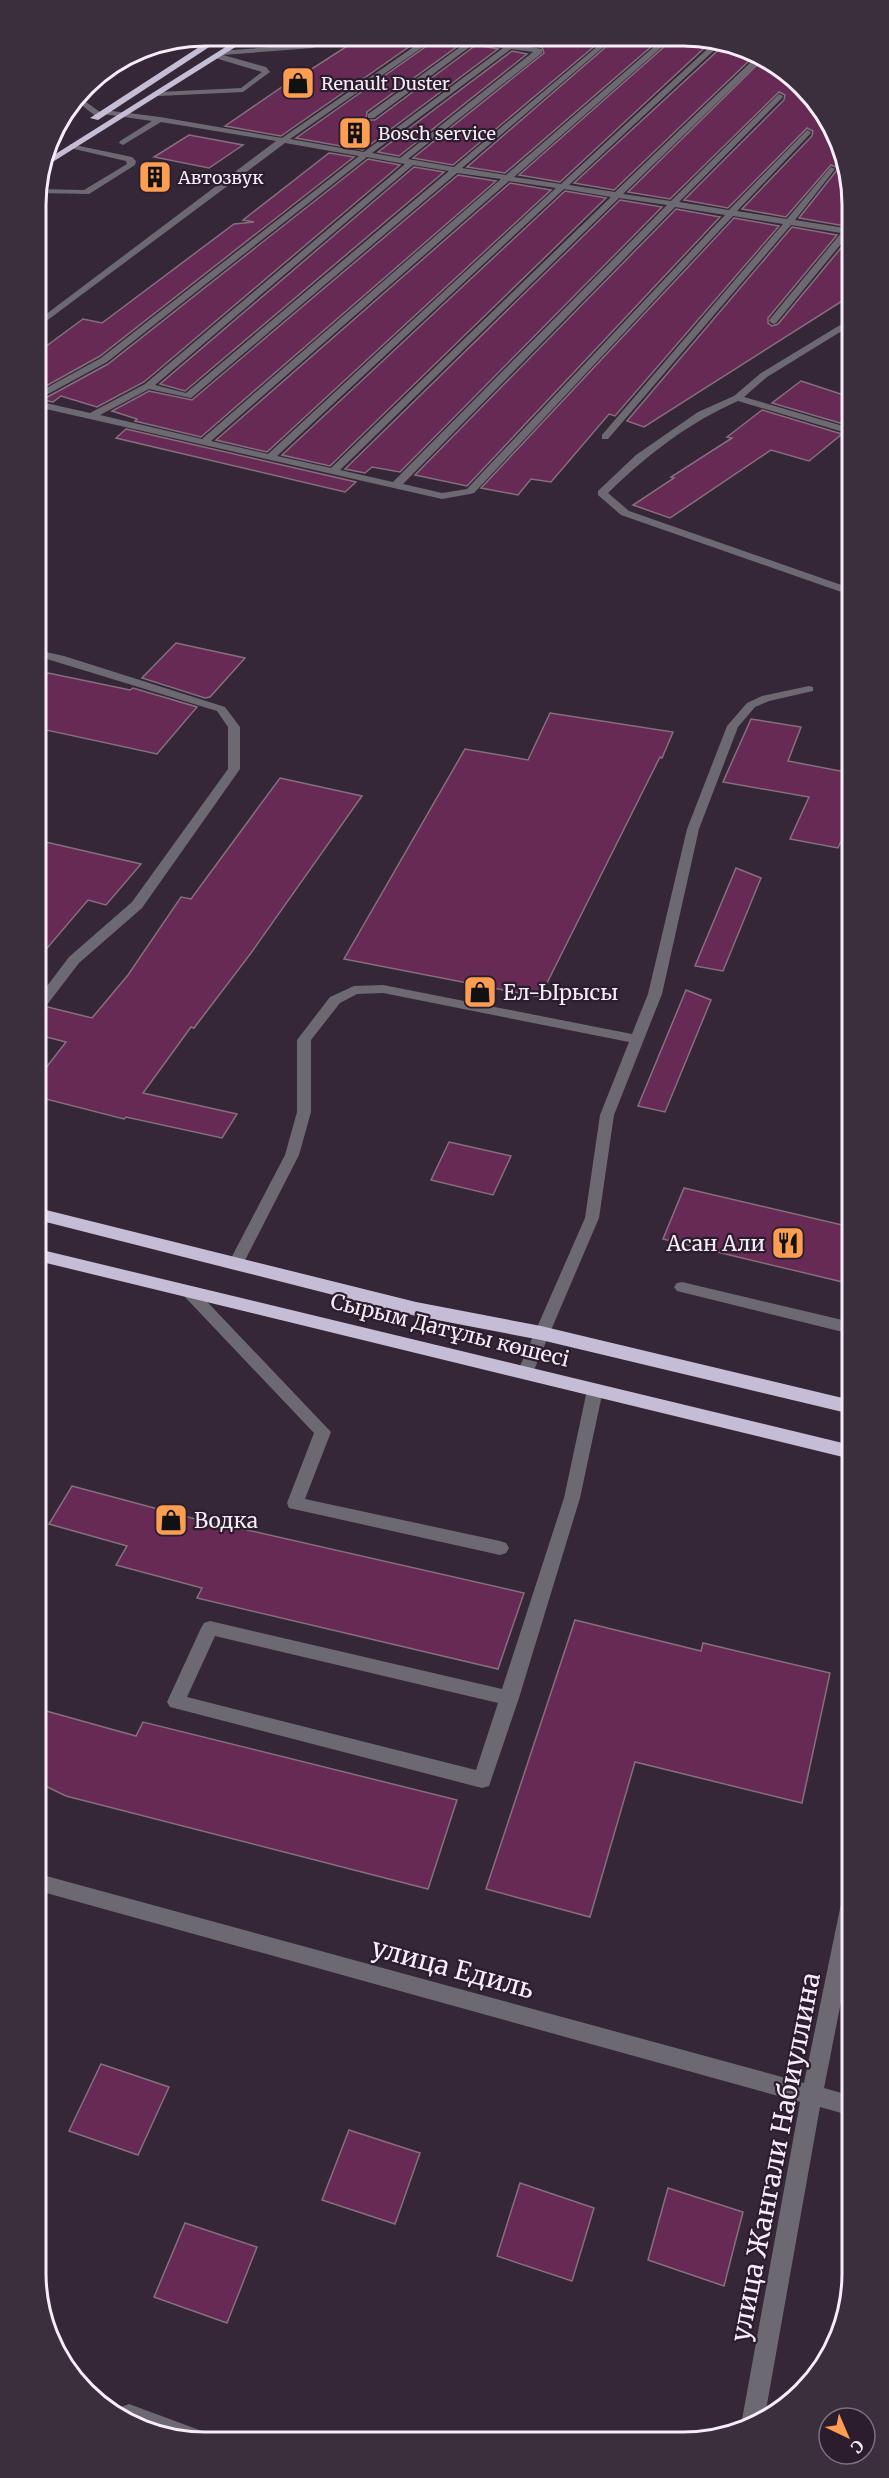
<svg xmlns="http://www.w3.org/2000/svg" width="889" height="2478" font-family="Merriweather,serif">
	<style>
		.building { fill: #662a54; stroke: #866f7d; stroke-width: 1.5 }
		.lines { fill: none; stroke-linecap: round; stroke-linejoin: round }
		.minor { fill: #6d6973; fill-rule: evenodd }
		.highway { fill: #c5bdd5; fill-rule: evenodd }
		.labels { text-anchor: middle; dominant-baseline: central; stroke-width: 4.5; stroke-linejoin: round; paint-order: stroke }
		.far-poi-label { font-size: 18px; fill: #f6edf8; stroke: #2b1d2d; text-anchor: start }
		.poi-label { font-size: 21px; fill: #f6edf8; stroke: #2b1d2d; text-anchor: start }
		.street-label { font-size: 21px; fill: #f6edf8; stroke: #2b1d2d }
		.near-street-label { font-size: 26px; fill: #f6edf8; stroke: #2b1d2d }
		.rim { fill: none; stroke: #f6edf8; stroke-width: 3 }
	</style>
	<rect width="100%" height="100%" fill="#352737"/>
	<g class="building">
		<path d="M 361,37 L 423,37 L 281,136 L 225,126 L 298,76 L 301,76 Z"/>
		<path d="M 438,38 L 452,38 L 462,43 L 367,112 L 366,120 L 375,120 L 476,45 L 498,49 L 363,150 L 296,138 Z"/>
		<path d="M 487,38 L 603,39 L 453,165 L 413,158 L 544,53 L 542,47 Z"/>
		<path d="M 615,39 L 660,39 L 505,173 L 467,167 Z"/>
		<path d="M 673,39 L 714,39 L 560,182 L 519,175 Z"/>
		<path d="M 725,44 L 752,58 L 614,190 L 574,183 Z"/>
		<path d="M 512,51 L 527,54 L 399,156 L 378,152 Z"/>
		<path d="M 760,62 L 803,85 L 850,172 L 850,223 L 845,226 L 799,218 L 837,170 L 836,167 L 831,165 L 786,217 L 742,209 L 812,136 L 813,131 L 807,128 L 728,208 L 684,200 L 784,100 L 785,95 L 779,92 L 670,199 L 628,192 Z"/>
		<path d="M 189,135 L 243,145 L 209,168 L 154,157 Z"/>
		<path d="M 329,153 L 354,157 L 100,356 L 37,391 L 37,353 L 83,319 L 102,323 L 234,224 L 254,222 L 243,220 Z"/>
		<path d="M 368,159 L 400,165 L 144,382 L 97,407 L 61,396 L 53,402 L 42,400 L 108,364 Z"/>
		<path d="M 414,167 L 444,172 L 185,391 L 160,384 Z"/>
		<path d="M 458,175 L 496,181 L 201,437 L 135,421 L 137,419 L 112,411 L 149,391 L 192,400 Z"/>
		<path d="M 510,183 L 551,190 L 267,452 L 216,440 Z"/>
		<path d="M 565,191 L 606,198 L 330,466 L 282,455 Z"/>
		<path d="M 620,200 L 662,207 L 400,472 L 372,467 L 365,473 L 345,469 Z"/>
		<path d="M 676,209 L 720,217 L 467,486 L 415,475 Z"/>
		<path d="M 734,218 L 779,226 L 615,416 L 609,414 L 551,482 L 531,479 L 518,495 L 481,488 Z"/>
		<path d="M 792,227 L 837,235 L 768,318 L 768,323 L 772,326 L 778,324 L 850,237 L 850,296 L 644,427 L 627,421 Z"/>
		<path d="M 801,381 L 850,397 L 850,426 L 772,403 Z"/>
		<path d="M 762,410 L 842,434 L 809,461 L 771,450 L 670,518 L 633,505 L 674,478 L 671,477 L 732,438 L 727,437 Z"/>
		<path d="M 126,429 L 356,482 L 345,492 L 116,438 Z"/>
		<path d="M 176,643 L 245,658 L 210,697 L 205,698 L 142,678 Z"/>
		<path d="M 48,673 L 130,690 L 133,688 L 197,707 L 157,754 L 37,728 L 37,684 Z"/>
		<path d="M 550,713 L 673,732 L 662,758 L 660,757 L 540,997 L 344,959 L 465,749 L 528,760 Z"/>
		<path d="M 751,719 L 801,727 L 788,761 L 851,773 L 851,820 L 838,848 L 790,839 L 809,797 L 723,782 Z"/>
		<path d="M 280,778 L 362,796 L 251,953 L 194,1028 L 191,1027 L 143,1093 L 237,1114 L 222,1138 L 126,1117 L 124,1119 L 38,1097 L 38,1078 L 66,1042 L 38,1035 L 38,1013 L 43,1012 L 48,1007 L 92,1018 L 128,975 L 181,897 L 191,899 Z"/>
		<path d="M 37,840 L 141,864 L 106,905 L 88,900 L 37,960 Z"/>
		<path d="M 736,868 L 761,878 L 723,971 L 695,966 Z"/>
		<path d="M 686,990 L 711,1000 L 665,1112 L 638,1106 Z"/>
		<path d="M 449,1142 L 511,1156 L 493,1195 L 431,1180 Z"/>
		<path d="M 684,1188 L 851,1227 L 851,1284 L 663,1239 Z"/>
		<path d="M 72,1486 L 229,1528 L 230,1526 L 524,1593 L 498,1669 L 197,1598 L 202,1588 L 116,1565 L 127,1546 L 49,1524 Z"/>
		<path d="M 575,1620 L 701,1651 L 703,1643 L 830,1673 L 802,1803 L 635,1762 L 590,1917 L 486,1889 Z"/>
		<path d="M 39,1709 L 136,1736 L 143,1722 L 457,1800 L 428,1889 L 66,1796 L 39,1783 Z"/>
		<path d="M 101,2064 L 169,2087 L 138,2155 L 69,2131 Z"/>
		<path d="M 349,2130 L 420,2153 L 395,2224 L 322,2200 Z"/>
		<path d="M 520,2183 L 594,2208 L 572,2281 L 497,2256 Z"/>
		<path d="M 668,2188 L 743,2212 L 724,2286 L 648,2260 Z"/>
		<path d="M 185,2223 L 257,2247 L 227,2323 L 154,2297 Z"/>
	</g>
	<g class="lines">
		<g class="minor">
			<path d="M 322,37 L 330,37 L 313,48 L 223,55 L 266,67 L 270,72 L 243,92 L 159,96 L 155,94 L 159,92 L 241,88 L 262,72 L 215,58 L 219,51 L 311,44 Z"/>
			<path d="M 428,37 L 436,38 L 290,139 L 364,152 L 503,48 L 475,43 L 374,118 L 368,118 L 368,114 L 467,42 L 454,38 L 474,38 L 542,49 L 542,53 L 408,159 L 454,167 L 606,39 L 613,39 L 462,168 L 506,175 L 663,39 L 671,39 L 514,177 L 561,184 L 717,40 L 723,42 L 569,185 L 615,192 L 754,59 L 758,63 L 623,194 L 671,201 L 779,94 L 783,96 L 782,98 L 679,202 L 729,210 L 807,130 L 811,132 L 810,134 L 737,211 L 787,219 L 831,167 L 835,169 L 795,220 L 845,228 L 850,225 L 850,233 L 776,323 L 773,324 L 769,321 L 770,319 L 841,233 L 791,225 L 608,439 L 602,439 L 602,435 L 783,224 L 733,216 L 474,493 L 470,494 L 442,499 L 37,407 L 37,401 L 90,413 L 145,384 L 405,164 L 367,157 L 107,362 L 37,400 L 37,393 L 101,358 L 359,156 L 285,143 L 37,328 L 37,321 L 276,141 L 161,122 L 123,145 L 119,143 L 120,141 L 152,121 L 103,114 L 103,117 L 97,117 L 76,101 L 79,97 L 100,112 L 104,110 L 160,117 L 282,138 ZM 511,49 L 533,52 L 400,158 L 372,153 ZM 413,165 L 449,171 L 186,393 L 155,385 ZM 457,173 L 501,179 L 202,439 L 100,415 L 149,389 L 191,398 ZM 509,181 L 556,188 L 268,454 L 211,441 ZM 564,189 L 611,197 L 331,468 L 277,456 ZM 619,198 L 667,205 L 393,482 L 340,470 ZM 675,207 L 725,215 L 467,489 L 442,493 L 403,484 Z"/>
			<path d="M 70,144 L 132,157 L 136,161 L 135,165 L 89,194 L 37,193 L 38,189 L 84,190 L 127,164 L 126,161 L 70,148 Z"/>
			<path d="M 850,319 L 850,326 L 767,377 L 744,397 L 850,428 L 850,434 L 738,401 C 688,423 647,455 608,493 L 629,511 L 850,588 L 850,595 L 621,515 L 598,495 L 598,491 L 636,455 L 698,412 L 734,396 L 761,373 Z"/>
			<path d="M 37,650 L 64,656 L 225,707 L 240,727 L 240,769 L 142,908 L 79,963 L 43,1010 L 38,1011 L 38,998 L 69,957 L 132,902 L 228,769 L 228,727 L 217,711 L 37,656 Z"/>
			<path d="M 809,686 L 813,687 L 813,691 L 769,701 L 755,707 L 738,727 L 699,829 L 662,994 L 614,1115 L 599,1218 L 531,1377 L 519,1377 L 517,1373 L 585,1218 L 600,1115 L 629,1042 L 383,993 L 357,994 L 340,1003 L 311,1040 L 311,1112 L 299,1155 L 241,1268 L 231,1268 L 228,1264 L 285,1155 L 297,1112 L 297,1040 L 330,997 L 354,986 L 383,985 L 632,1034 L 648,994 L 687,829 L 727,726 L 747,703 L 762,696 Z"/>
			<path d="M 682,1282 L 851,1322 L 851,1334 L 677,1291 L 674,1287 L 677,1283 Z"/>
			<path d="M 189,1287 L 194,1288 L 331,1432 L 305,1499 L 500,1541 L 506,1543 L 509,1548 L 506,1553 L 500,1555 L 289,1508 L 287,1503 L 314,1433 L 184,1296 L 181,1292 L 184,1288 Z"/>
			<path d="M 595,1384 L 601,1386 L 603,1390 L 580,1498 L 519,1698 L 489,1786 L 482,1788 L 170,1707 L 167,1702 L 201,1628 L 204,1623 L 210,1621 L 502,1689 L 564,1498 L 587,1390 L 589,1386 ZM 215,1636 L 498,1703 L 476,1770 L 187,1697 Z"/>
			<path d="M 39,1874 L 804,2083 L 842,1899 L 845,1893 L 852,1890 L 852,1946 L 824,2088 L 852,2096 L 852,2116 L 820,2107 L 764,2421 L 742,2429 L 741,2425 L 800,2102 L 39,1891 Z"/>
			<path d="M 129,2404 L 202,2431 L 205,2439 L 173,2439 L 120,2410 L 121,2407 Z"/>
		</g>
		<g class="highway">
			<path d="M 216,36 L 226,36 L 98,120 L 90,118 Z"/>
			<path d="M 243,36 L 253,36 L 43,168 L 46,160 Z"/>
			<path d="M 38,1208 L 416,1302 L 541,1326 L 851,1400 L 851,1414 L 541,1340 L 416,1316 L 38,1220 Z"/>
			<path d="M 38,1249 L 851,1445 L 851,1459 L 38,1261 Z"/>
		</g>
	</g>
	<defs>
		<symbol id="shop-square" viewBox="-11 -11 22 22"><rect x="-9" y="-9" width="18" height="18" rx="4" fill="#fb9e51" stroke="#2b1d2d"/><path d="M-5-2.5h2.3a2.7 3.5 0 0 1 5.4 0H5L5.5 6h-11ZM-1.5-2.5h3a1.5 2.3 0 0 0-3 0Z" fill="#111"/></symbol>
		<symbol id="building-square" viewBox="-11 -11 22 22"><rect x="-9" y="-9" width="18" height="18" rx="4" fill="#fb9e51" stroke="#2b1d2d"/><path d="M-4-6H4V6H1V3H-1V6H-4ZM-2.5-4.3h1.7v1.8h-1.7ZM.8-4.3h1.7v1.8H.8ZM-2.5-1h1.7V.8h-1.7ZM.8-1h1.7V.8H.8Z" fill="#111"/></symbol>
		<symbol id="restaurant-square" viewBox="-11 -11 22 22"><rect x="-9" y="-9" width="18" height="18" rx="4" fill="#fb9e51" stroke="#2b1d2d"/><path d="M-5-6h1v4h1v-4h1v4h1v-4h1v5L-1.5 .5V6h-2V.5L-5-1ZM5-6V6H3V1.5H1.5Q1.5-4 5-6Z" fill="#111"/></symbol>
	</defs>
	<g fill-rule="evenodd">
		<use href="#shop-square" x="279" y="64" width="38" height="38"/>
		<use href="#building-square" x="336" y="114" width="38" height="38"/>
		<use href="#building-square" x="136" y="158" width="38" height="38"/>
		<use href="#shop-square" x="461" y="973" width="38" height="38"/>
		<use href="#restaurant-square" x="769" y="1224" width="38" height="38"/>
		<use href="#shop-square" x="152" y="1501" width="38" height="38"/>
	</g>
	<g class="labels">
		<g class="far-poi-label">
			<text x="321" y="83">Renault Duster</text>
			<text x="378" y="133">Bosch service</text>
			<text x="178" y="177">Автозвук</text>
		</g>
		<g class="poi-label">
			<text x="503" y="992">Ел-Ырысы</text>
			<text x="765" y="1243" text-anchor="end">Асан Али</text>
			<text x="194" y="1520">Водка</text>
		</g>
		<g class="street-label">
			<text transform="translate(450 1330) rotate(14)">Сырым Датұлы көшесі</text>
		</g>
		<g class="near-street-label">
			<text transform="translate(453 1968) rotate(15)">улица Едиль</text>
			<text transform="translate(775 2157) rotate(-79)">улица Жангали Набиуллина</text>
		</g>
	</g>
	<path d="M0 0H889V2478H0ZM205 46H683A159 159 0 0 1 842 205V2273A159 159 0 0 1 683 2432H205A159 159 0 0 1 46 2273V205A159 159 0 0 1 205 46Z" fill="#3b2e3d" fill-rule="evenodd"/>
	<path class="rim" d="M205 46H683A159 159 0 0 1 842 205V2273A159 159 0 0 1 683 2432H205A159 159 0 0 1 46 2273V205A159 159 0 0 1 205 46Z"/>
	<g transform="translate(847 2436) rotate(136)"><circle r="28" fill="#2b1d2d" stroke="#7c707e" stroke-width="1.5"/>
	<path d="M0-4.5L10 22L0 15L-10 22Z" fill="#fb9e51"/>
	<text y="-9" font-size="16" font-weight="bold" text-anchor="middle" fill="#f6edf8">С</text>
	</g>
</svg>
